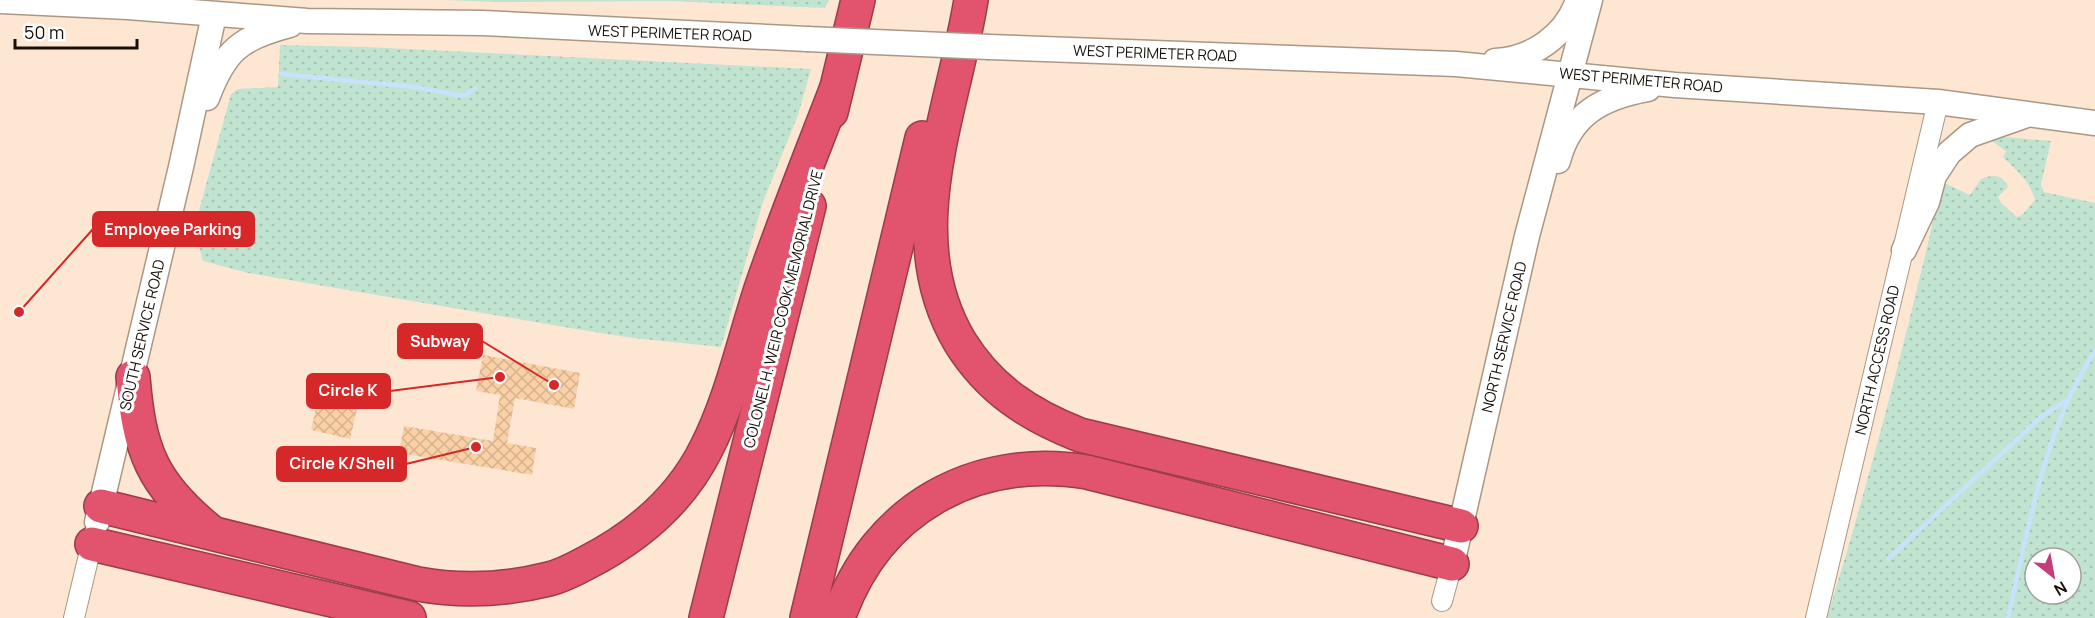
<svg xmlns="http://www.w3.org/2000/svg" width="2095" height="618" font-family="Manrope,sans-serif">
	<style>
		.built { fill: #fde7d3; fill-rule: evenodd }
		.grass { fill: url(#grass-dots); fill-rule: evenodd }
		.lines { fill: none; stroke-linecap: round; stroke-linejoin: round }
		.stream { stroke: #c9e1fa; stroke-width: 4.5 }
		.building { fill: url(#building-cross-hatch) }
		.minor-casing { stroke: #aa9785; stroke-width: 22 }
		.tertiary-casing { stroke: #aa9785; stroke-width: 27 }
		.motorway-casing { stroke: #9b3c4a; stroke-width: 36 }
		.minor { stroke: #fff; stroke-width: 20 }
		.tertiary { stroke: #fff; stroke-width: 24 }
		.motorway { stroke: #e2536d; stroke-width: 33 }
		.tertiary-bridge-casing { stroke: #aa9785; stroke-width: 27; stroke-linecap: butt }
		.tertiary-bridge { stroke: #fff; stroke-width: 24 }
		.labels { text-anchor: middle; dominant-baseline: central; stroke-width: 6; stroke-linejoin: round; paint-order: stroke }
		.street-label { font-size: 15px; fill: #17110a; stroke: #fff }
		.leader { fill: none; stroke: #d62828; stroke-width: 2 }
		.callout-dot { fill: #d62828; stroke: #fff; stroke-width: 2 }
		.callout { fill: #d62828; stroke: #d62828; stroke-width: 2 }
		.callout-label { font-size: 16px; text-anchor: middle; font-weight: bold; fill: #fff }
	</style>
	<defs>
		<pattern id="grass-dots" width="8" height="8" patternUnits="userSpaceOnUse" patternTransform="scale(1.5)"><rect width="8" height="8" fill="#c1e4d1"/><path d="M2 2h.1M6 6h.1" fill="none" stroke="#a5c3b2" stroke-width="1.8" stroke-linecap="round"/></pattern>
		<pattern id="building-cross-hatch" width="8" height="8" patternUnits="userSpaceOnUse" patternTransform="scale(1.5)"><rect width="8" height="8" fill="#fad0a6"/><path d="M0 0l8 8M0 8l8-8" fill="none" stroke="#d6b28e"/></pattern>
	</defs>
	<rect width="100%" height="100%" fill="#fef6ee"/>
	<path class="built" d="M 0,0 L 2095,0 L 2095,618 L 0,618 ZM 2035,558 L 2071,558 L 2071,594 L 2035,594 Z"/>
	<g class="grass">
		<path d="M 444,0 L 829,0 L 825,8 L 670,1 L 494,2 Z"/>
		<path d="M 280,45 L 367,47 L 811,69 L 798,115 L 763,202 L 721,347 L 633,338 L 588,331 L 248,273 L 203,261 L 196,236 L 201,224 L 198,214 L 231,94 L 238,89 L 278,87 Z"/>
		<path d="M 2005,137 L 2051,141 L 2041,184 L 2044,192 L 2095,203 L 2095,618 L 1827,618 C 1871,474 1909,329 1942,182 L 1970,195 L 1981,179 C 1992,174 2003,174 2008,187 L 1998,197 L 2001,203 L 2017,217 L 2022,215 L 2035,200 C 2030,181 2016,170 2003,157 L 2006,151 L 1989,139 ZM 2035,558 L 2071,558 L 2071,594 L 2035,594 Z"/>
	</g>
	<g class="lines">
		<g class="stream">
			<path d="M 281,74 L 413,87 L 463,96 L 475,89"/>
			<path d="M 1888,559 L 2041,417 L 2067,400"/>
			<path d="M 2008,618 C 2029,528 2043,430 2095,351"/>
		</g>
	</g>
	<g class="building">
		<path d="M 483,355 L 580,373 L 574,409 L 515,398 L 507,443 L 536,448 L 532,475 L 399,453 L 404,426 L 493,441 L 500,395 L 476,391 Z"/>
		<path d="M 324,374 L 363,383 L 350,439 L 311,430 Z"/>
	</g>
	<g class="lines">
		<defs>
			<g id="minor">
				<path d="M 1442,601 L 1452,564"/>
				<path d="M 74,618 L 94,534"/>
				<path d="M 1816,618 L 1938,102"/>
			</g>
			<g id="tertiary">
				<path d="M 0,1 L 128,7 L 307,21 L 483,23 L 807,39"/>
				<path d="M 989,47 L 1456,64 L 1675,85 L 1938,102 L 2095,123"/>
				<path d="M 1495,61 C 1532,59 1566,36 1578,0"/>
				<path d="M 207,98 C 225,50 240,38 290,25"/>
				<path d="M 1558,161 C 1570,114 1603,97 1648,89"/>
				<path d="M 1904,250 L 1927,202 L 1934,176 L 1949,153 L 1970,135 L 2024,116"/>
				<path d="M 97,522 L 181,167 L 214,15"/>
				<path d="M 1452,564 L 1527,236 L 1590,0"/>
			</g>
			<g id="motorway">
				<path d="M 971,0 C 953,112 896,235 960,342 C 989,389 1029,415 1080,435 L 1461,526"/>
				<path d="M 831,112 L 858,0"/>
				<path d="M 133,377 C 139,451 152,484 210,531"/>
				<path d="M 101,506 L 418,584 C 462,592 505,590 549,579 C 561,576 575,569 586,563 C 637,537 680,501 706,449 C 732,398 744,340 762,286 C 785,219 811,155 836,90"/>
				<path d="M 92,544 L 409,618"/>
				<path d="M 706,618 L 809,206"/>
				<path d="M 807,618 L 922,138"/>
				<path d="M 838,618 C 876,509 974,454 1087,472 L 1452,564"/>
			</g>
		</defs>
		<use href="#minor" class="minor-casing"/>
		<use href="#tertiary" class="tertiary-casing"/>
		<use href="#motorway" class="motorway-casing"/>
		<use href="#minor" class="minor"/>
		<use href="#tertiary" class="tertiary"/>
		<use href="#motorway" class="motorway"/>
		<defs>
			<path id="tertiary-bridge" d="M 807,39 L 989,47"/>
		</defs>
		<use href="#tertiary-bridge" class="tertiary-bridge-casing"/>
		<use href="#tertiary-bridge" class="tertiary-bridge"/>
	</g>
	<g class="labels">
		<g class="street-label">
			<text transform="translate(670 33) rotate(2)">WEST PERIMETER ROAD</text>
			<text transform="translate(1155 53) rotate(2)">WEST PERIMETER ROAD</text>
			<text transform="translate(1641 80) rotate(5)">WEST PERIMETER ROAD</text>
			<text transform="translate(783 309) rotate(-76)">COLONEL H. WEIR COOK MEMORIAL DRIVE</text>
			<text transform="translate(142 335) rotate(-77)">SOUTH SERVICE ROAD</text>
			<text transform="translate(1504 337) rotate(-77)">NORTH SERVICE ROAD</text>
			<text transform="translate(1877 360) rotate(-77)">NORTH ACCESS ROAD</text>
		</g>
	</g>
	<path class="leader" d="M19 312L93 229M554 385L482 341M500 377L390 391M476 447L406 464"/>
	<g class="callout-dot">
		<circle cx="19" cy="312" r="6"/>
		<circle cx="554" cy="385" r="6"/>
		<circle cx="500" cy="377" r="6"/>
		<circle cx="476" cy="447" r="6"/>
	</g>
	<g class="callout">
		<rect x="93" y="212" width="161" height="34" rx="6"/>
		<rect x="398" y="324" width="84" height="34" rx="6"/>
		<rect x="307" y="374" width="83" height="34" rx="6"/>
		<rect x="277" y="447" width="129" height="34" rx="6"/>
	</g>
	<g class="callout-label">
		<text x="173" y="235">Employee Parking</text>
		<text x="440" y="347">Subway</text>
		<text x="348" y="396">Circle K</text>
		<text x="342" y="469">Circle K/Shell</text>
	</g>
	<g transform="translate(2053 576) rotate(149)"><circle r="28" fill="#ffffff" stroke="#a2a09d" stroke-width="1.5"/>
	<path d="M0-4.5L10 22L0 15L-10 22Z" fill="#c53c78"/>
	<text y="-9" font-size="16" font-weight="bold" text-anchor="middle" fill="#17110a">N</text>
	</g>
	<path d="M15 39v9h122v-9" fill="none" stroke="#17110a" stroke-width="3"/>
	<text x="24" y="39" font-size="18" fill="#17110a" stroke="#ffffff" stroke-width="4.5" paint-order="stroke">50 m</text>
</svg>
